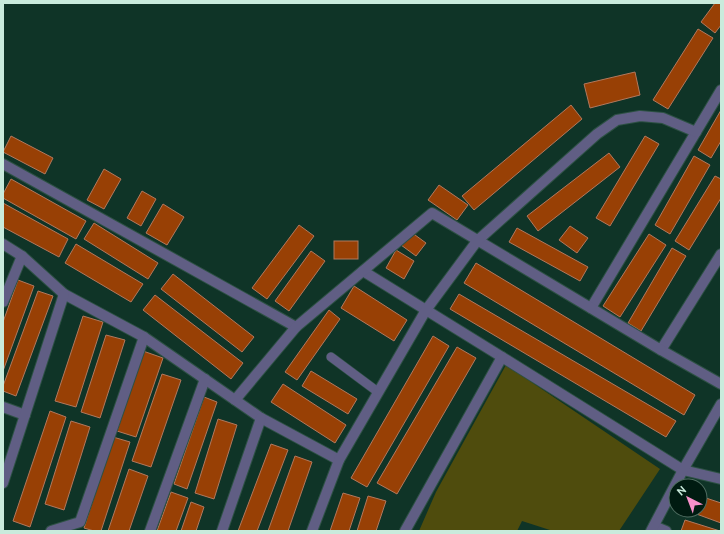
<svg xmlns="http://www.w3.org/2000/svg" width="724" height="534" font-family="Ubuntu,sans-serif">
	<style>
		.green { fill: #4f4c0d }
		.building { fill: #984005; stroke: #b2785d }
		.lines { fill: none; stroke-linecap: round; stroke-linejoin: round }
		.lane-casing { stroke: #2d5144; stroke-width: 10 }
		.street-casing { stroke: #2d5144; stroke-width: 12 }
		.lane { stroke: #605e84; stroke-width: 9 }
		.street { stroke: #605e84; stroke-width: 10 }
	</style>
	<rect width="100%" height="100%" fill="#0f3427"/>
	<path class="green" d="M 506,365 L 660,469 L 619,531 L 553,531 L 522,521 L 517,531 L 419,531 L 436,492 Z"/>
	<g class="building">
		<path d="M 715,3 L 721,3 L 721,25 L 715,33 L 701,22 Z"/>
		<path d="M 698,29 L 713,38 L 668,109 L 653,100 Z"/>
		<path d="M 635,72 L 640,95 L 590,108 L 584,84 Z"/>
		<path d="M 571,105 L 582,119 L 474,210 L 462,196 Z"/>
		<path d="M 721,110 L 721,141 L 711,158 L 698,150 Z"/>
		<path d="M 11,136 L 53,158 L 45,174 L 3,152 Z"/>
		<path d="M 645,136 L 659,144 L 610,226 L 596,218 Z"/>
		<path d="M 609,153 L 620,167 L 538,231 L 527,216 Z"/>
		<path d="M 694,156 L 710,165 L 670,234 L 655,225 Z"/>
		<path d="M 104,169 L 121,179 L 104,209 L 87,200 Z"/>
		<path d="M 715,176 L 721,179 L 721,198 L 689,250 L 675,241 Z"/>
		<path d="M 11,179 L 86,221 L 76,239 L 3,198 L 3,194 Z"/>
		<path d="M 439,185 L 468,205 L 457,220 L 428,200 Z"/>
		<path d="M 142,191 L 156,199 L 141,226 L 127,218 Z"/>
		<path d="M 3,203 L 68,239 L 59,257 L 3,227 Z"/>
		<path d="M 163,204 L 184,217 L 167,245 L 146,233 Z"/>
		<path d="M 94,223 L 158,263 L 148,279 L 84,239 Z"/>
		<path d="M 299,225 L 314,236 L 267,299 L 252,288 Z"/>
		<path d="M 570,226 L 588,238 L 577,253 L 559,240 Z"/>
		<path d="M 517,228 L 588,267 L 580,281 L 509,242 Z"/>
		<path d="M 411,232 L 426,243 L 416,256 L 401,245 Z"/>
		<path d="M 649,234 L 666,245 L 620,317 L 603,306 Z"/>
		<rect x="334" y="241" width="24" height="18"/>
		<path d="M 76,244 L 143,284 L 131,302 L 65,263 Z"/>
		<path d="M 672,248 L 686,256 L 641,331 L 628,323 Z"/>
		<path d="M 396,250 L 414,261 L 404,279 L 386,268 Z"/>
		<path d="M 311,251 L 325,261 L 289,311 L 275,301 Z"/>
		<path d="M 476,263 L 695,395 L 684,415 L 464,283 Z"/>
		<path d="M 173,274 L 254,337 L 242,352 L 161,289 Z"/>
		<path d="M 18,280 L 34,286 L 3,371 L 3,322 Z"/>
		<path d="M 354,286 L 407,320 L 394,341 L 341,308 Z"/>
		<path d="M 38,291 L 53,296 L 16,396 L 3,391 L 3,386 Z"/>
		<path d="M 459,294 L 676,421 L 666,437 L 450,309 Z"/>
		<path d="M 155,295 L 243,363 L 231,379 L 143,310 Z"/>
		<path d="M 329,310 L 340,319 L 297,380 L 285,372 Z"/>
		<path d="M 83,316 L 103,322 L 76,407 L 55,401 Z"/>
		<path d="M 106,335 L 125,340 L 100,418 L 81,412 Z"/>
		<path d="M 433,336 L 449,346 L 367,487 L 351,478 Z"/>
		<path d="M 457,347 L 476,358 L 397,494 L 377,483 Z"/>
		<path d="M 143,351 L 163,358 L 136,437 L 117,431 Z"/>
		<path d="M 311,371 L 357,399 L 348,414 L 302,386 Z"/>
		<path d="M 162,374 L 181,380 L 151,467 L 132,461 Z"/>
		<path d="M 283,384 L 346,425 L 335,443 L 271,402 Z"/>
		<path d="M 204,397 L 217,402 L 187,489 L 174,484 Z"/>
		<path d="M 50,411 L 66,417 L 30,527 L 13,521 Z"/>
		<path d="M 218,419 L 237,425 L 214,499 L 195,493 Z"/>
		<path d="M 71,421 L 90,427 L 64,510 L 45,504 Z"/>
		<path d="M 113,437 L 130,442 L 101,531 L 94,531 L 84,528 Z"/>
		<path d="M 271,444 L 288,450 L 257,531 L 238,531 Z"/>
		<path d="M 295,456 L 312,462 L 288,531 L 268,531 Z"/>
		<path d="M 129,469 L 148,476 L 129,531 L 108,531 Z"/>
		<path d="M 171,492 L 188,498 L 176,531 L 157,531 Z"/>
		<path d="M 343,493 L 360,498 L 349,531 L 330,531 Z"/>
		<path d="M 368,496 L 386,501 L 376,531 L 357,531 Z"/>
		<path d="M 700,496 L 721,503 L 721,523 L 691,512 L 691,510 L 700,510 Z"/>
		<path d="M 191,502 L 204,507 L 196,531 L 181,531 Z"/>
		<path d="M 685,520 L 720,531 L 681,531 Z"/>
	</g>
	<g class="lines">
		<defs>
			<path id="lane" d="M 331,357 L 378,392"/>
			<g id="street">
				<path d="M 3,164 L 296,327"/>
				<path d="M 3,244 L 22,256 L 64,294 L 144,337 L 261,418 L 339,460"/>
				<path d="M 363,271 L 502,357 L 683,470 L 721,479"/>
				<path d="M 3,302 L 22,256"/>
				<path d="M 591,308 L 721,90"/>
				<path d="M 661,350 L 721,254"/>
				<path d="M 235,400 L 296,327 L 432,213 L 661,350 L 721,384"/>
				<path d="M 3,407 L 25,415"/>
				<path d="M 3,483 L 64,294"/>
				<path d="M 654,526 L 666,531"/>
				<path d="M 51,531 L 80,522 L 144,337"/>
				<path d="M 150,531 L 205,379"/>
				<path d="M 222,531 L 261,418"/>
				<path d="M 312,531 L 339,460 L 426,310 L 477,241 L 597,134 L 617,120 L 640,116 L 663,118 L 696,132"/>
				<path d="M 405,531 L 502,357"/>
				<path d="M 651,531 L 683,470 L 721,404"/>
			</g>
		</defs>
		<use href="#lane" class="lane-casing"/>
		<use href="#street" class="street-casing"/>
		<use href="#lane" class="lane"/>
		<use href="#street" class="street"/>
	</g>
	<rect width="724" height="534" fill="none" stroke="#c9ebdc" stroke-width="8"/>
	<g transform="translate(688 498) rotate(318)"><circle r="19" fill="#001b11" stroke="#506e62"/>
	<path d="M0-3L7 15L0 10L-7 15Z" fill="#f890ca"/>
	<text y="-6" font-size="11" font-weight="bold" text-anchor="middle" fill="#c9ebdc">N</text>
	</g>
</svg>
